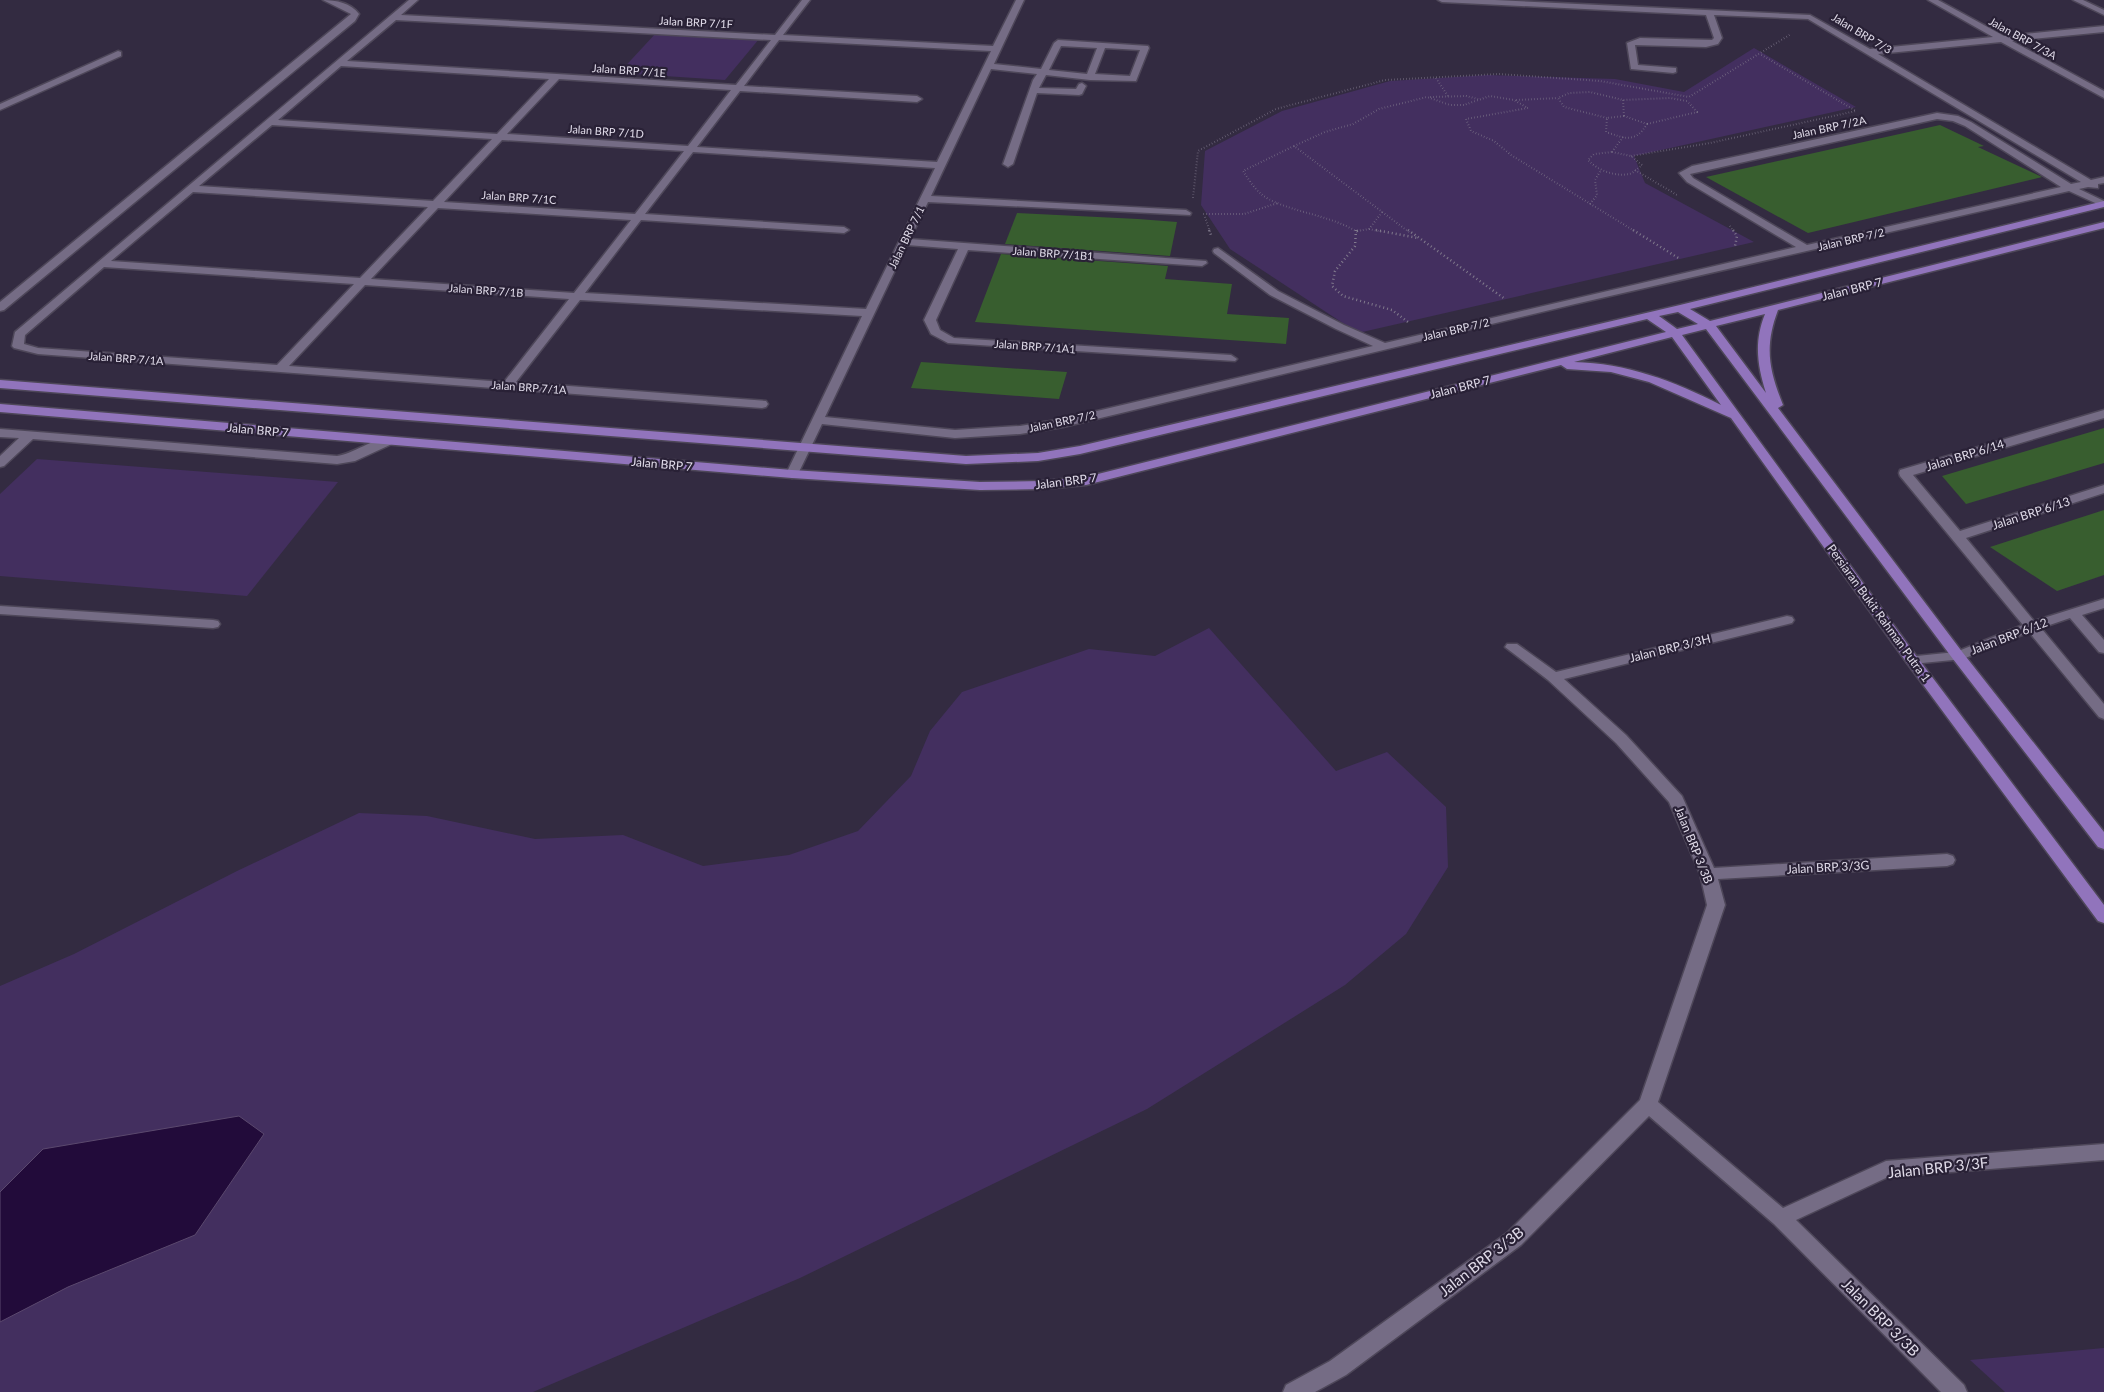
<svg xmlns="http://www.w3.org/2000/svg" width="2104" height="1392" font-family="Lato,sans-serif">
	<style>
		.green { fill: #432f5f }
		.water { fill: #220b3a; stroke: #5b496e }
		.building { fill: #385e2f }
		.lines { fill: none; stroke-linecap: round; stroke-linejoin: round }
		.minor-casing { stroke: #4e4759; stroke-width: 3 }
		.major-casing { stroke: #4e4759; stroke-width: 3 }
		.path-far1 { stroke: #817a8d; stroke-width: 2; stroke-dasharray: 0.5 2.5; stroke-linecap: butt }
		.path { stroke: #817a8d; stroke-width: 2.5; stroke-dasharray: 1 3; stroke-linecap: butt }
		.minor { fill: #756c85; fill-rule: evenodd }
		.major { fill: #9174bc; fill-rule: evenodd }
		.labels { text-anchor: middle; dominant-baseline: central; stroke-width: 4.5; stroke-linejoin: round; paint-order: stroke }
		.far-street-label { font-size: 11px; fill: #e0dbe9; stroke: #292136 }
		.street-label { font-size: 12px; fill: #e0dbe9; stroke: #292136 }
		.near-street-label { font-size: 15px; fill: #e0dbe9; stroke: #292136 }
	</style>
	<rect width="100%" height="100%" fill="#332b41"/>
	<g class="green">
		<path d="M 656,33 L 759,39 L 725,80 L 619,73 Z"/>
		<path d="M 1754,48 L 1856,107 L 1634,156 L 1645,183 L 1754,242 L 1358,333 L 1230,249 L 1201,205 L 1205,151 L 1282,111 L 1390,81 L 1488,75 L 1615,79 L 1684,92 Z"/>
		<path d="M 37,459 L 338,482 L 247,596 L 0,576 L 0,494 Z"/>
		<path d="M 1209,628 L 1336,771 L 1387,752 L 1446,807 L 1448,867 L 1406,934 L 1345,985 L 1147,1109 L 800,1278 L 533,1392 L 0,1392 L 0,986 L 74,954 L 237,871 L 359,813 L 427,816 L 535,839 L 623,835 L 703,866 L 789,855 L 858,831 L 911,776 L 930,731 L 962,692 L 1089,649 L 1155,656 Z"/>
		<path d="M 2104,1348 L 2104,1392 L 2005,1392 L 1970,1360 Z"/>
	</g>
	<path class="water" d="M 239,1116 L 264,1134 L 195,1235 L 68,1287 L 0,1322 L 0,1192 L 43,1149 Z"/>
	<g class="building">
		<path d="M 1940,125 L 1984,146 L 1978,147 L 2042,177 L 1808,233 L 1706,177 Z"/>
		<path d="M 1017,213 L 1138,219 L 1177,222 L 1170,256 L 1005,244 Z"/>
		<path d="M 1001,254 L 1168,266 L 1165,279 L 1232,284 L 1227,314 L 1289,318 L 1286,344 L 975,322 Z"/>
		<path d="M 921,362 L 1067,372 L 1059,399 L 911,388 Z"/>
		<path d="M 2104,428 L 2104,463 L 1966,504 L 1942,476 Z"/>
		<path d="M 2104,510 L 2104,575 L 2057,591 L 1990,547 Z"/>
	</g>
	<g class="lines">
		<defs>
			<g id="minor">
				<path d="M 323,0 C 336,0 351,3 359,14 L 355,21 L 4,310 L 0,311 L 0,302 L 351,14 Z"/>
				<path d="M 409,0 L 418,0 L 401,15 L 775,35 L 802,0 L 810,0 L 783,35 L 993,46 L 1016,0 L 1024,0 L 994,64 L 1041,69 L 1054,43 L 1058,40 L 1148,46 L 1149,48 L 1136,81 L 1090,80 L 1046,75 L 1039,88 L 1076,89 L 1079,84 L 1082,83 L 1086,86 L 1082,94 L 1079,95 L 1037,93 L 1013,164 L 1008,167 L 1003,164 L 1033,80 L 1037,74 L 991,69 L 931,196 L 1186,210 L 1191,213 L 1190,215 L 928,202 L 910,239 L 1206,261 L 1207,263 L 1202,266 L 968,250 L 936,320 L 940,330 L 954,338 L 1231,355 L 1237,359 L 1235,361 L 948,343 L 931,334 L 924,320 L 958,249 L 907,245 L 825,417 L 955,430 L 1020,426 L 1063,419 L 1373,346 L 1336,329 L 1270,295 L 1214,253 L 1213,251 L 1214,249 L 1218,248 L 1278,291 L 1344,325 L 1385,343 L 1796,247 L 1687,182 L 1679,173 L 1692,166 L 1937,113 L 1958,116 L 1971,122 L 2071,184 L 2081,182 L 1808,19 L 1714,15 L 1722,38 L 1718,44 L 1706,47 L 1635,45 L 1638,65 L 1676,68 L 1676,72 L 1673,73 L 1631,69 L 1627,43 L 1640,38 L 1712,40 L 1714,38 L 1706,15 L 1442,2 L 1438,0 L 1495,0 L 1810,15 L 1870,49 L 1993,37 L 1928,0 L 1938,0 L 2004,36 L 2104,26 L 2104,32 L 2012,41 L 2104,91 L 2104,98 L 2001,42 L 1878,54 L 2091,180 L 2104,177 L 2104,183 L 2098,184 L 2098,188 L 2088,187 L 2079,189 L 2104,201 L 2104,207 L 2069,191 L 1575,304 L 1063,427 L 1020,434 L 955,438 L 822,424 L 798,474 L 792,478 L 786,474 L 862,316 L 580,300 L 516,382 L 766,401 L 768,404 L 766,407 L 762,408 L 38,354 L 14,348 L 12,346 L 15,332 ZM 396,20 L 771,40 L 736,85 L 347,61 ZM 779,40 L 991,51 L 937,162 L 697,147 L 740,91 L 917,102 L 922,99 L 917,96 L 744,86 ZM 1061,46 L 1097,48 L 1087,74 L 1049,70 ZM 1105,48 L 1140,50 L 1130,76 L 1095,74 ZM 341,66 L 549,79 L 497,134 L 278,120 ZM 559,79 L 731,90 L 688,146 L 507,134 ZM 1937,119 L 1953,121 L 1965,126 L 2061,187 L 1807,245 L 1693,178 L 1690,174 ZM 272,125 L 492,139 L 433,201 L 199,186 ZM 502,140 L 684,151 L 635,214 L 444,202 ZM 693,152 L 935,168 L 866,309 L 585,293 L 641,220 L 844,233 L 849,230 L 844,227 L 645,214 ZM 193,192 L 428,207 L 360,278 L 111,261 ZM 438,208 L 631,220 L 574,293 L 371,279 ZM 104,267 L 354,284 L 277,365 L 38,348 L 24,344 L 25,335 ZM 365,285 L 569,299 L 504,382 L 289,366 Z"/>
				<path d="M 2073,0 L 2083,0 L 2104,10 L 2104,15 Z"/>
				<path d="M 118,51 L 121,52 L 121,56 L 0,110 L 0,104 Z"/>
				<path d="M 2104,410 L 2104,418 L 1913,475 L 1960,531 L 2104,485 L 2104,493 L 1966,538 L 2034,621 L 2104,599 L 2104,608 L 2082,615 L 2104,640 L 2104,653 L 2099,652 L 2070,618 L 2041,628 L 2104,704 L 2104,719 L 2099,717 L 2029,632 L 1963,659 L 1912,664 L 1907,663 L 1905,660 L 1907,657 L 1956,652 L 2023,625 L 1900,476 L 1899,473 L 1900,470 Z"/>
				<path d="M 0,429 L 337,456 C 353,454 379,435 392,438 L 394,441 L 392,444 L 355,461 L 337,464 L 33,439 L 4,466 L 0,467 L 0,456 L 19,438 L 0,437 Z"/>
				<path d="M 0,606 L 213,620 L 218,621 L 220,624 L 218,627 L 213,628 L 0,614 Z"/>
				<path d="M 1787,616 L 1792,617 L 1794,620 L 1792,623 L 1564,679 L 1626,735 L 1682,796 L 1714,868 L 1947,854 L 1953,856 L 1955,860 L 1953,864 L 1947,866 L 1718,879 L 1725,905 L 1658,1102 L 1783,1208 L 1886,1161 L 2104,1144 L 2104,1160 L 1888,1177 L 1796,1220 L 1964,1385 L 1967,1392 L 1941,1392 L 1774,1224 L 1649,1116 L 1521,1245 L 1346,1375 L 1315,1392 L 1283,1392 L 1286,1385 L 1330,1361 L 1507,1233 L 1640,1100 L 1707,905 L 1700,874 L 1669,802 L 1616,743 L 1548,680 L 1505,647 L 1507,644 L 1517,644 L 1556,672 Z"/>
			</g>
			<path id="major" d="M 2104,201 L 2104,207 L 1690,309 L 1710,321 L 2104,222 L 2104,228 L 1778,310 C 1764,347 1769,370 1783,405 L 1778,408 L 1963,653 L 2104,832 L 2104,849 L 2098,847 L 1953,659 L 1706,329 L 1682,335 L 1917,657 L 2104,905 L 2104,923 L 2098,921 L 1907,663 L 1731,418 L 1649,382 L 1611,372 L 1567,369 L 1561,365 L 1086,485 L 1042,489 L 980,490 L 792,478 L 0,412 L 0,404 L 792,470 L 980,482 L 1042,481 L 1086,477 L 1666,332 L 1647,319 L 1080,454 L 1038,461 L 966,464 L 0,388 L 0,380 L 966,456 L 1038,453 L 1080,446 L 1680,305 ZM 1678,312 L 1698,324 L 1677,329 L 1659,316 ZM 1765,314 C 1754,341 1757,365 1766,393 L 1716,326 ZM 1672,337 L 1721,405 C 1674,381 1626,363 1574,362 Z"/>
		</defs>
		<use href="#minor" class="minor-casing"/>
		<use href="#major" class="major-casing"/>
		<g class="path-far1">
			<path d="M 1436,78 L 1448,96"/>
			<path d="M 1430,97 L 1466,96 L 1478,99"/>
			<path d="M 1516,100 L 1558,98"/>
			<path d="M 1623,100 L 1624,116"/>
			<path d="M 1624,116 L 1647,124 C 1635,144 1624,138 1606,132 L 1607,118 Z"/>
			<path d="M 1607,118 L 1564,107 L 1558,98 L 1569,93 L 1590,92 L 1623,100 L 1670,98 L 1687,101 L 1697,112 L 1647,124"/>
			<path d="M 1294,146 L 1325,132 L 1353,124 L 1379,109 L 1427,97 L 1450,105 L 1464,105 L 1490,96 L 1514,100 L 1528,108 L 1466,119 L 1471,131 L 1494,141 L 1511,155 L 1636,232"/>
			<path d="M 1612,152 L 1631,156 L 1642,165 C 1638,168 1634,173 1629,174 C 1615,177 1597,170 1588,160 L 1594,154 Z"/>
			<path d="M 1612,152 L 1623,137"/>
			<path d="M 1631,156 L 1710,143 L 1856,111 L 1760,54"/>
			<path d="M 1635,170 L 1677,195"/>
			<path d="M 1193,198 L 1198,151 L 1276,109 L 1385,80 L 1499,74 L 1600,81 L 1689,97 L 1791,34"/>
			<path d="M 1590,204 L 1597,195 L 1595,180 L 1601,170"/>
			<path d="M 1203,214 L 1244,214 L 1278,203"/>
			<path d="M 1205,217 L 1210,232"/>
			<path d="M 1730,226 L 1734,232"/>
			<path d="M 1369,229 L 1383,232"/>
			<path d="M 1357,231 L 1369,229 L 1383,211"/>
			<path d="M 1357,232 C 1330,214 1280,211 1260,193 C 1253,187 1248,178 1243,171 L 1294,146 L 1409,232"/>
		</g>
		<g class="path">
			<path d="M 1209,230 L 1211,235"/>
			<path d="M 1356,230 L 1355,246 L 1335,271 L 1332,286 L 1343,296 L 1392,310 L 1408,322"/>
			<path d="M 1376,230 L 1418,238"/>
			<path d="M 1408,230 L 1505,299"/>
			<path d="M 1633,230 L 1680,259"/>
			<path d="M 1733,230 L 1737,236 L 1735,246"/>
			<path d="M 1357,231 L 1361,230"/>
		</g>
		<use href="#minor" class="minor"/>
		<use href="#major" class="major"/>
	</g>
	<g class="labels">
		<g class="far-street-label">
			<text transform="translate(696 22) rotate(3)">Jalan BRP 7/1F</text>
			<text transform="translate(1862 33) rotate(31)">Jalan BRP 7/3</text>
			<text transform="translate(2023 38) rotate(29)">Jalan BRP 7/3A</text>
			<text transform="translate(629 70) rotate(4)">Jalan BRP 7/1E</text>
			<text transform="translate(1829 127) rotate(-12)">Jalan BRP 7/2A</text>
			<text transform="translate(606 131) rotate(4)">Jalan BRP 7/1D</text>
			<text transform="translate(519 197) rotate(4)">Jalan BRP 7/1C</text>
			<text transform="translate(906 237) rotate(-64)">Jalan BRP 7/1</text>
			<text transform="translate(1851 239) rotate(-13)">Jalan BRP 7/2</text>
			<text transform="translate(1053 253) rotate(4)">Jalan BRP 7/1B1</text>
			<text transform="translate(486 290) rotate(4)">Jalan BRP 7/1B</text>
			<text transform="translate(1456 329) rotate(-13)">Jalan BRP 7/2</text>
			<text transform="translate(1035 346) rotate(4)">Jalan BRP 7/1A1</text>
			<text transform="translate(126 358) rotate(4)">Jalan BRP 7/1A</text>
			<text transform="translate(529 387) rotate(4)">Jalan BRP 7/1A</text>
			<text transform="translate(1062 421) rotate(-12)">Jalan BRP 7/2</text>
		</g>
		<g class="street-label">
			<text transform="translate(1852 289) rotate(-14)">Jalan BRP 7</text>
			<text transform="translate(1460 387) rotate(-14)">Jalan BRP 7</text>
			<text transform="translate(258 430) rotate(5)">Jalan BRP 7</text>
			<text transform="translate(1965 455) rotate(-17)">Jalan BRP 6/14</text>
			<text transform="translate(662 464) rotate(5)">Jalan BRP 7</text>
			<text transform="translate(1066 481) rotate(-7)">Jalan BRP 7</text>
			<text transform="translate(2031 513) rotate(-18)">Jalan BRP 6/13</text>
			<text transform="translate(1879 613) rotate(54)">Persiaran Bukit Rahman Putra 1</text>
			<text transform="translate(2009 636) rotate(-21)">Jalan BRP 6/12</text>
			<text transform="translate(1670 648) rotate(-14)">Jalan BRP 3/3H</text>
			<text transform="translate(1694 845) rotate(68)">Jalan BRP 3/3B</text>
			<text transform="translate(1828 867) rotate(-3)">Jalan BRP 3/3G</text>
		</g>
		<g class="near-street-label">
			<text transform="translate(1938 1167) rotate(-6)">Jalan BRP 3/3F</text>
			<text transform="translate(1481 1261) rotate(-38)">Jalan BRP 3/3B</text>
			<text transform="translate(1881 1317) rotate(45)">Jalan BRP 3/3B</text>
		</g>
	</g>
</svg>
